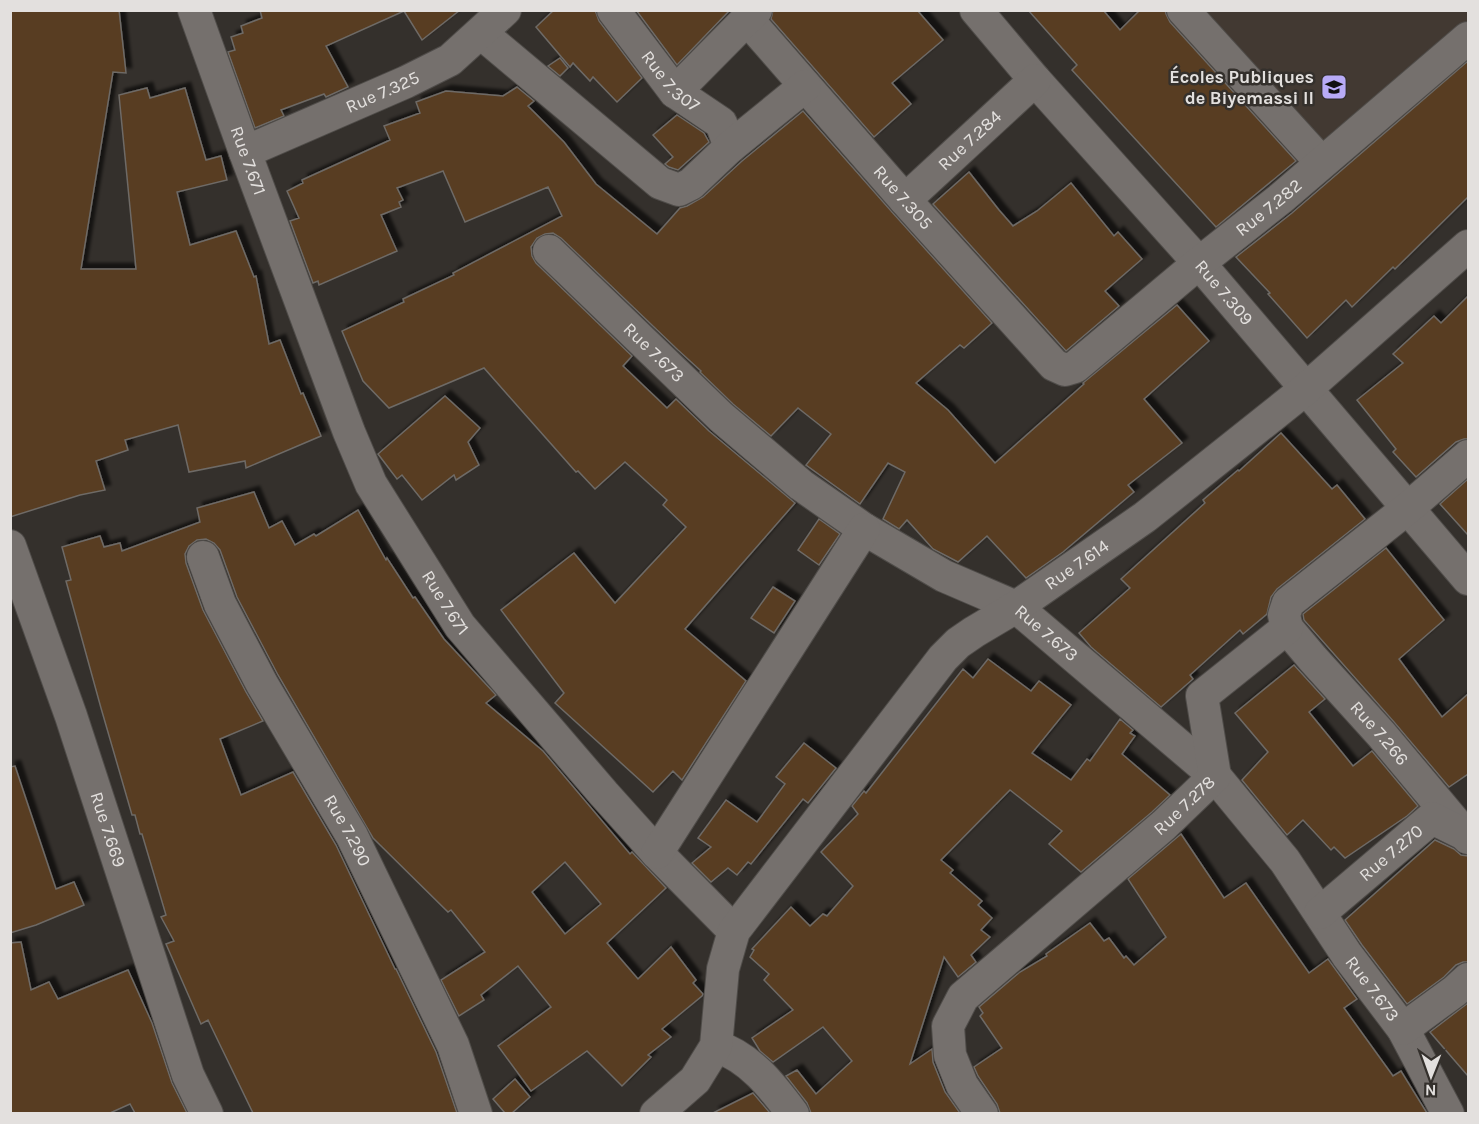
<svg xmlns="http://www.w3.org/2000/svg" width="1479" height="1124" font-family="Karla,sans-serif">
	<style>
		.built { fill: #423932 }
		.building { fill: #583c20; stroke: #6e6a66; stroke-width: 1.5; fill-rule: evenodd; filter: url(#shadow) }
		.lines { fill: none; stroke-linecap: round; stroke-linejoin: round }
		.minor-casing { stroke: #4f4c49; stroke-width: 34 }
		.minor { stroke: #75706d; stroke-width: 32 }
		.labels { text-anchor: middle; dominant-baseline: central; stroke-width: 5; stroke-linejoin: round; paint-order: stroke }
		.poi-label { font-size: 18px; font-weight: bold; fill: #e3e0de; stroke: #34302c; text-anchor: end }
		.street-label { font-size: 18px; fill: #e3e0de; stroke: #34302c }
	</style>
	<defs>
		<filter id="shadow"><feDropShadow dx="5.5" dy="-5.5" stdDeviation="1.5" flood-color="#0009"/></filter>
	</defs>
	<rect width="100%" height="100%" fill="#34302c"/>
	<path class="built" d="M 1204,11 L 1468,11 L 1468,26 L 1326,148 Z"/>
	<g class="building">
		<path d="M 10,10 L 119,10 L 126,73 L 113,72 L 81,269 L 136,269 L 119,95 L 147,88 L 150,98 L 185,88 L 206,160 L 221,156 L 227,180 L 177,192 L 190,245 L 236,231 L 254,277 L 256,276 L 269,344 L 280,340 L 301,394 L 303,393 L 321,436 L 246,468 L 245,461 L 189,472 L 178,425 L 125,440 L 128,450 L 96,461 L 105,490 L 80,495 L 10,517 Z"/>
		<path d="M 260,10 L 460,10 L 422,40 L 404,11 L 326,46 L 348,87 L 326,97 L 324,94 L 281,110 L 284,116 L 255,128 L 228,52 L 235,50 L 231,37 L 243,33 L 241,26 L 262,18 Z"/>
		<path d="M 554,10 L 595,10 L 599,21 L 642,78 L 617,102 L 593,77 L 590,81 L 573,63 L 570,67 L 536,27 Z"/>
		<path d="M 636,10 L 730,10 L 677,65 Z"/>
		<path d="M 773,10 L 917,10 L 943,40 L 892,83 L 911,104 L 874,137 L 771,19 Z"/>
		<path d="M 1028,10 L 1103,10 L 1120,30 L 1140,10 L 1165,10 L 1166,14 L 1170,22 L 1296,161 L 1216,227 L 1072,70 L 1077,65 Z"/>
		<path d="M 560,58 L 568,68 L 560,76 L 548,66 Z"/>
		<path d="M 1468,61 L 1468,197 L 1395,269 L 1393,267 L 1352,307 L 1346,300 L 1307,338 L 1268,294 L 1270,293 L 1236,257 L 1292,213 Z"/>
		<path d="M 517,87 L 534,101 L 528,106 L 564,142 L 596,184 L 657,234 L 680,208 L 687,206 L 703,197 L 742,161 L 803,111 L 892,212 L 992,323 L 964,348 L 960,345 L 916,383 L 948,410 L 995,463 L 1084,384 L 1083,383 L 1177,305 L 1209,341 L 1144,399 L 1182,443 L 1128,485 L 1134,492 L 1063,552 L 1026,578 L 987,536 L 958,562 L 933,549 L 907,520 L 899,529 L 883,519 L 905,472 L 888,463 L 860,504 L 806,465 L 831,434 L 798,408 L 771,436 L 733,404 L 700,372 L 701,371 L 678,350 L 561,238 L 553,233 L 545,234 L 537,238 L 531,247 L 532,256 L 536,263 L 632,356 L 623,366 L 667,408 L 676,399 L 709,431 L 795,503 L 685,629 L 746,681 L 682,780 L 673,771 L 653,792 L 555,703 L 564,693 L 501,610 L 574,553 L 615,603 L 686,527 L 663,505 L 667,500 L 625,462 L 595,489 L 578,471 L 576,472 L 484,368 L 389,408 L 363,381 L 342,331 L 404,302 L 403,299 L 454,275 L 453,273 L 562,216 L 548,187 L 465,222 L 443,171 L 397,188 L 403,200 L 399,202 L 401,207 L 381,215 L 397,251 L 319,285 L 318,281 L 313,283 L 290,221 L 299,218 L 287,191 L 303,183 L 302,180 L 390,140 L 384,126 L 420,113 L 416,102 L 446,91 L 503,96 Z"/>
		<path d="M 677,115 L 704,133 L 709,142 L 678,170 L 669,167 L 665,164 L 673,157 L 653,135 Z"/>
		<path d="M 969,172 L 999,210 L 1013,226 L 1037,211 L 1071,183 L 1114,236 L 1118,232 L 1142,259 L 1105,291 L 1119,306 L 1066,351 L 933,204 Z"/>
		<path d="M 1468,296 L 1468,439 L 1464,439 L 1456,442 L 1416,477 L 1393,452 L 1396,449 L 1357,400 L 1403,363 L 1393,354 L 1434,316 L 1441,323 Z"/>
		<path d="M 445,396 L 480,428 L 468,442 L 479,465 L 456,480 L 454,475 L 422,500 L 402,475 L 397,479 L 378,454 Z"/>
		<path d="M 1281,433 L 1332,489 L 1337,485 L 1365,519 L 1277,589 L 1271,597 L 1267,614 L 1243,634 L 1240,630 L 1190,675 L 1193,679 L 1161,707 L 1091,647 L 1079,633 L 1130,588 L 1121,579 L 1205,503 L 1203,500 L 1238,470 L 1239,471 Z"/>
		<path d="M 1468,479 L 1468,535 L 1440,504 Z"/>
		<path d="M 254,492 L 269,528 L 282,521 L 295,545 L 314,534 L 316,536 L 358,510 L 386,560 L 387,558 L 413,598 L 415,597 L 444,639 L 496,695 L 486,703 L 543,751 L 630,854 L 632,852 L 666,888 L 607,943 L 638,979 L 671,947 L 696,980 L 693,983 L 703,994 L 702,996 L 662,1029 L 671,1037 L 648,1055 L 651,1057 L 622,1086 L 587,1051 L 531,1091 L 498,1046 L 551,1007 L 518,966 L 481,995 L 484,1000 L 459,1016 L 441,980 L 485,952 L 451,910 L 448,912 L 373,838 L 278,675 L 237,597 L 220,550 L 214,543 L 206,539 L 197,540 L 189,546 L 185,554 L 186,563 L 203,610 L 246,692 L 263,721 L 220,739 L 241,795 L 293,772 L 336,845 L 395,969 L 396,969 L 436,1052 L 457,1113 L 253,1113 L 208,1020 L 201,1024 L 166,944 L 174,941 L 161,917 L 166,915 L 142,834 L 140,834 L 135,815 L 132,815 L 101,708 L 66,581 L 71,580 L 62,547 L 100,536 L 104,547 L 120,543 L 122,551 L 200,522 L 197,508 ZM 565,862 L 601,904 L 565,934 L 532,892 Z"/>
		<path d="M 819,519 L 840,534 L 819,565 L 798,550 Z"/>
		<path d="M 1386,548 L 1444,620 L 1399,659 L 1442,717 L 1468,694 L 1468,774 L 1449,787 L 1394,722 L 1304,620 L 1303,614 Z"/>
		<path d="M 773,587 L 795,601 L 774,633 L 751,618 Z"/>
		<path d="M 988,659 L 1031,691 L 1039,681 L 1071,705 L 1032,753 L 1071,780 L 1087,759 L 1090,761 L 1120,719 L 1133,730 L 1130,733 L 1135,736 L 1122,754 L 1170,795 L 1152,812 L 1081,872 L 1049,844 L 1062,831 L 1010,790 L 941,860 L 953,870 L 950,873 L 982,901 L 978,905 L 992,918 L 981,930 L 990,937 L 971,955 L 976,962 L 958,977 L 944,957 L 910,1064 L 932,1049 L 933,1062 L 945,1092 L 960,1113 L 811,1113 L 807,1103 L 786,1076 L 797,1070 L 816,1094 L 852,1061 L 823,1027 L 773,1062 L 760,1051 L 752,1038 L 793,1010 L 764,980 L 769,974 L 750,957 L 754,950 L 752,949 L 791,907 L 810,926 L 823,914 L 827,916 L 853,886 L 821,852 L 858,814 L 852,806 L 864,791 L 866,793 L 963,669 L 973,678 Z"/>
		<path d="M 1294,665 L 1325,699 L 1309,712 L 1353,766 L 1372,751 L 1418,806 L 1407,816 L 1345,858 L 1334,847 L 1331,850 L 1303,820 L 1287,835 L 1242,780 L 1268,752 L 1235,713 Z"/>
		<path d="M 804,743 L 836,768 L 808,803 L 803,799 L 751,864 L 748,862 L 737,875 L 728,868 L 711,882 L 692,863 L 711,847 L 698,838 L 726,800 L 757,822 L 785,784 L 776,777 Z"/>
		<path d="M 15,766 L 56,889 L 74,882 L 84,905 L 36,925 L 10,933 L 10,767 Z"/>
		<path d="M 1181,834 L 1224,898 L 1246,883 L 1309,973 L 1328,959 L 1357,999 L 1344,1008 L 1393,1076 L 1401,1071 L 1427,1113 L 1000,1113 L 997,1104 L 978,1076 L 974,1067 L 1002,1048 L 980,1016 L 983,1013 L 979,1007 L 1020,972 L 1047,956 L 1046,954 L 1090,923 L 1104,941 L 1109,938 L 1124,958 L 1126,956 L 1134,965 L 1166,937 L 1128,879 Z"/>
		<path d="M 1435,840 L 1454,849 L 1461,855 L 1468,856 L 1468,962 L 1463,962 L 1456,965 L 1444,977 L 1407,1004 L 1362,945 L 1345,920 Z"/>
		<path d="M 21,942 L 31,990 L 49,982 L 58,999 L 128,970 L 152,1023 L 172,1083 L 187,1113 L 135,1113 L 130,1104 L 110,1113 L 10,1113 L 10,943 Z"/>
		<path d="M 1468,1003 L 1468,1076 L 1430,1032 Z"/>
		<path d="M 515,1079 L 530,1097 L 512,1113 L 505,1113 L 493,1099 Z"/>
		<path d="M 753,1093 L 770,1113 L 713,1113 Z"/>
	</g>
	<g class="lines">
		<defs>
			<g id="minor">
				<path id="s1" d="M 194,10 L 245,152 L 349,432 L 371,484 L 460,626 L 604,794 L 657,853 L 734,931"/>
				<path id="s2" d="M 613,10 L 675,92 L 721,123 L 730,147"/>
				<path id="s3" d="M 976,10 L 1035,80 L 1199,263 L 1468,579"/>
				<path d="M 1183,10 L 1321,162"/>
				<path id="s4" d="M 747,19 L 905,200 L 1054,365 L 1065,370 L 1075,367 L 1199,263 L 1280,199 L 1468,38"/>
				<path d="M 481,33 L 660,183 L 679,190 L 691,184 L 730,147 L 805,86"/>
				<path d="M 675,92 L 756,10"/>
				<path id="s5" d="M 245,152 L 406,82 L 450,60 L 505,10"/>
				<path id="s6" d="M 905,200 L 1035,80"/>
				<path id="s7" d="M 549,251 L 721,417 L 801,485 L 864,529 L 944,576 L 1016,607 L 1215,776 L 1285,861 L 1347,955 L 1403,1029 L 1448,1114"/>
				<path id="s8" d="M 10,546 L 71,716 L 188,1075 L 207,1114"/>
				<path id="s9" d="M 203,557 L 220,604 L 262,684 L 352,836 L 453,1045 L 476,1114"/>
				<path id="s10" d="M 1287,628 L 1313,659 L 1381,734 L 1468,838"/>
				<path d="M 657,853 L 864,529"/>
				<path id="s11" d="M 1320,913 L 1432,818 L 1464,834"/>
				<path d="M 1403,1029 L 1455,991 L 1468,979"/>
				<path d="M 716,1046 C 751,1058 772,1086 793,1114"/>
				<path id="s12" d="M 656,1114 L 695,1080 L 716,1046 L 723,969 L 734,931 L 943,658 L 958,643 L 974,632 L 1016,607 L 1145,517 L 1307,388 L 1468,246"/>
				<path id="s13" d="M 982,1114 L 962,1085 L 950,1055 L 948,1026 L 963,997 L 1164,825 L 1215,776 L 1202,696 L 1287,628 L 1284,615 L 1288,603 L 1408,508 L 1468,456"/>
			</g>
		</defs>
		<use href="#minor" class="minor-casing"/>
		<use href="#minor" class="minor"/>
	</g>
	<defs>
		<symbol id="school-square" viewBox="-11 -11 22 22"><rect x="-9" y="-9" width="18" height="18" rx="4" fill="#b8abf7" stroke="#34302c"/><path d="M0-5L7-2L0 1L-7-2ZM-4 1L0 2.5L4 1V4Q0 6-4 4Z" fill="#111"/></symbol>
	</defs>
	<g fill-rule="evenodd">
		<use href="#school-square" x="1319" y="72" width="30" height="30"/>
	</g>
	<g class="labels">
		<g class="poi-label">
			<text x="1314" y="77">Écoles Publiques<tspan x="1314" dy="21">de Biyemassi II</tspan></text>
		</g>
		<g class="street-label">
			<text stroke="none"><textPath href="#s2" startOffset="92">Rue 7.307</textPath></text>
			<text stroke="none"><textPath href="#s5" startOffset="150">Rue 7.325</textPath></text>
			<text stroke="none"><textPath href="#s6" startOffset="88">Rue 7.284</textPath></text>
			<text stroke="none"><textPath href="#s1" startOffset="160">Rue 7.671</textPath></text>
			<text stroke="none"><textPath href="#s4" startOffset="237">Rue 7.305</textPath></text>
			<text stroke="none"><textPath href="#s4" startOffset="736">Rue 7.282</textPath></text>
			<text stroke="none"><textPath href="#s3" startOffset="376">Rue 7.309</textPath></text>
			<text stroke="none"><textPath href="#s7" startOffset="146">Rue 7.673</textPath></text>
			<text stroke="none"><textPath href="#s12" startOffset="716">Rue 7.614</textPath></text>
			<text stroke="none"><textPath href="#s1" startOffset="646">Rue 7.671</textPath></text>
			<text stroke="none"><textPath href="#s7" startOffset="632">Rue 7.673</textPath></text>
			<text stroke="none"><textPath href="#s10" startOffset="140">Rue 7.266</textPath></text>
			<text stroke="none"><textPath href="#s13" startOffset="422">Rue 7.278</textPath></text>
			<text stroke="none"><textPath href="#s8" startOffset="300">Rue 7.669</textPath></text>
			<text stroke="none"><textPath href="#s9" startOffset="310">Rue 7.290</textPath></text>
			<text stroke="none"><textPath href="#s11" startOffset="93">Rue 7.270</textPath></text>
			<text stroke="none"><textPath href="#s7" startOffset="1118">Rue 7.673</textPath></text>
		</g>
	</g>
	<rect width="1479" height="1124" fill="none" stroke="#e3e0de" stroke-width="24"/>
	<g transform="translate(1431 1076) rotate(181)" stroke="#34302c" stroke-width="4.5" paint-order="stroke">
	<path d="M0-4.5L10 22L0 15L-10 22Z" fill="#e3e0de"/>
	<text y="-9" font-size="16" font-weight="bold" text-anchor="middle" fill="#e3e0de">N</text>
	</g>
</svg>
